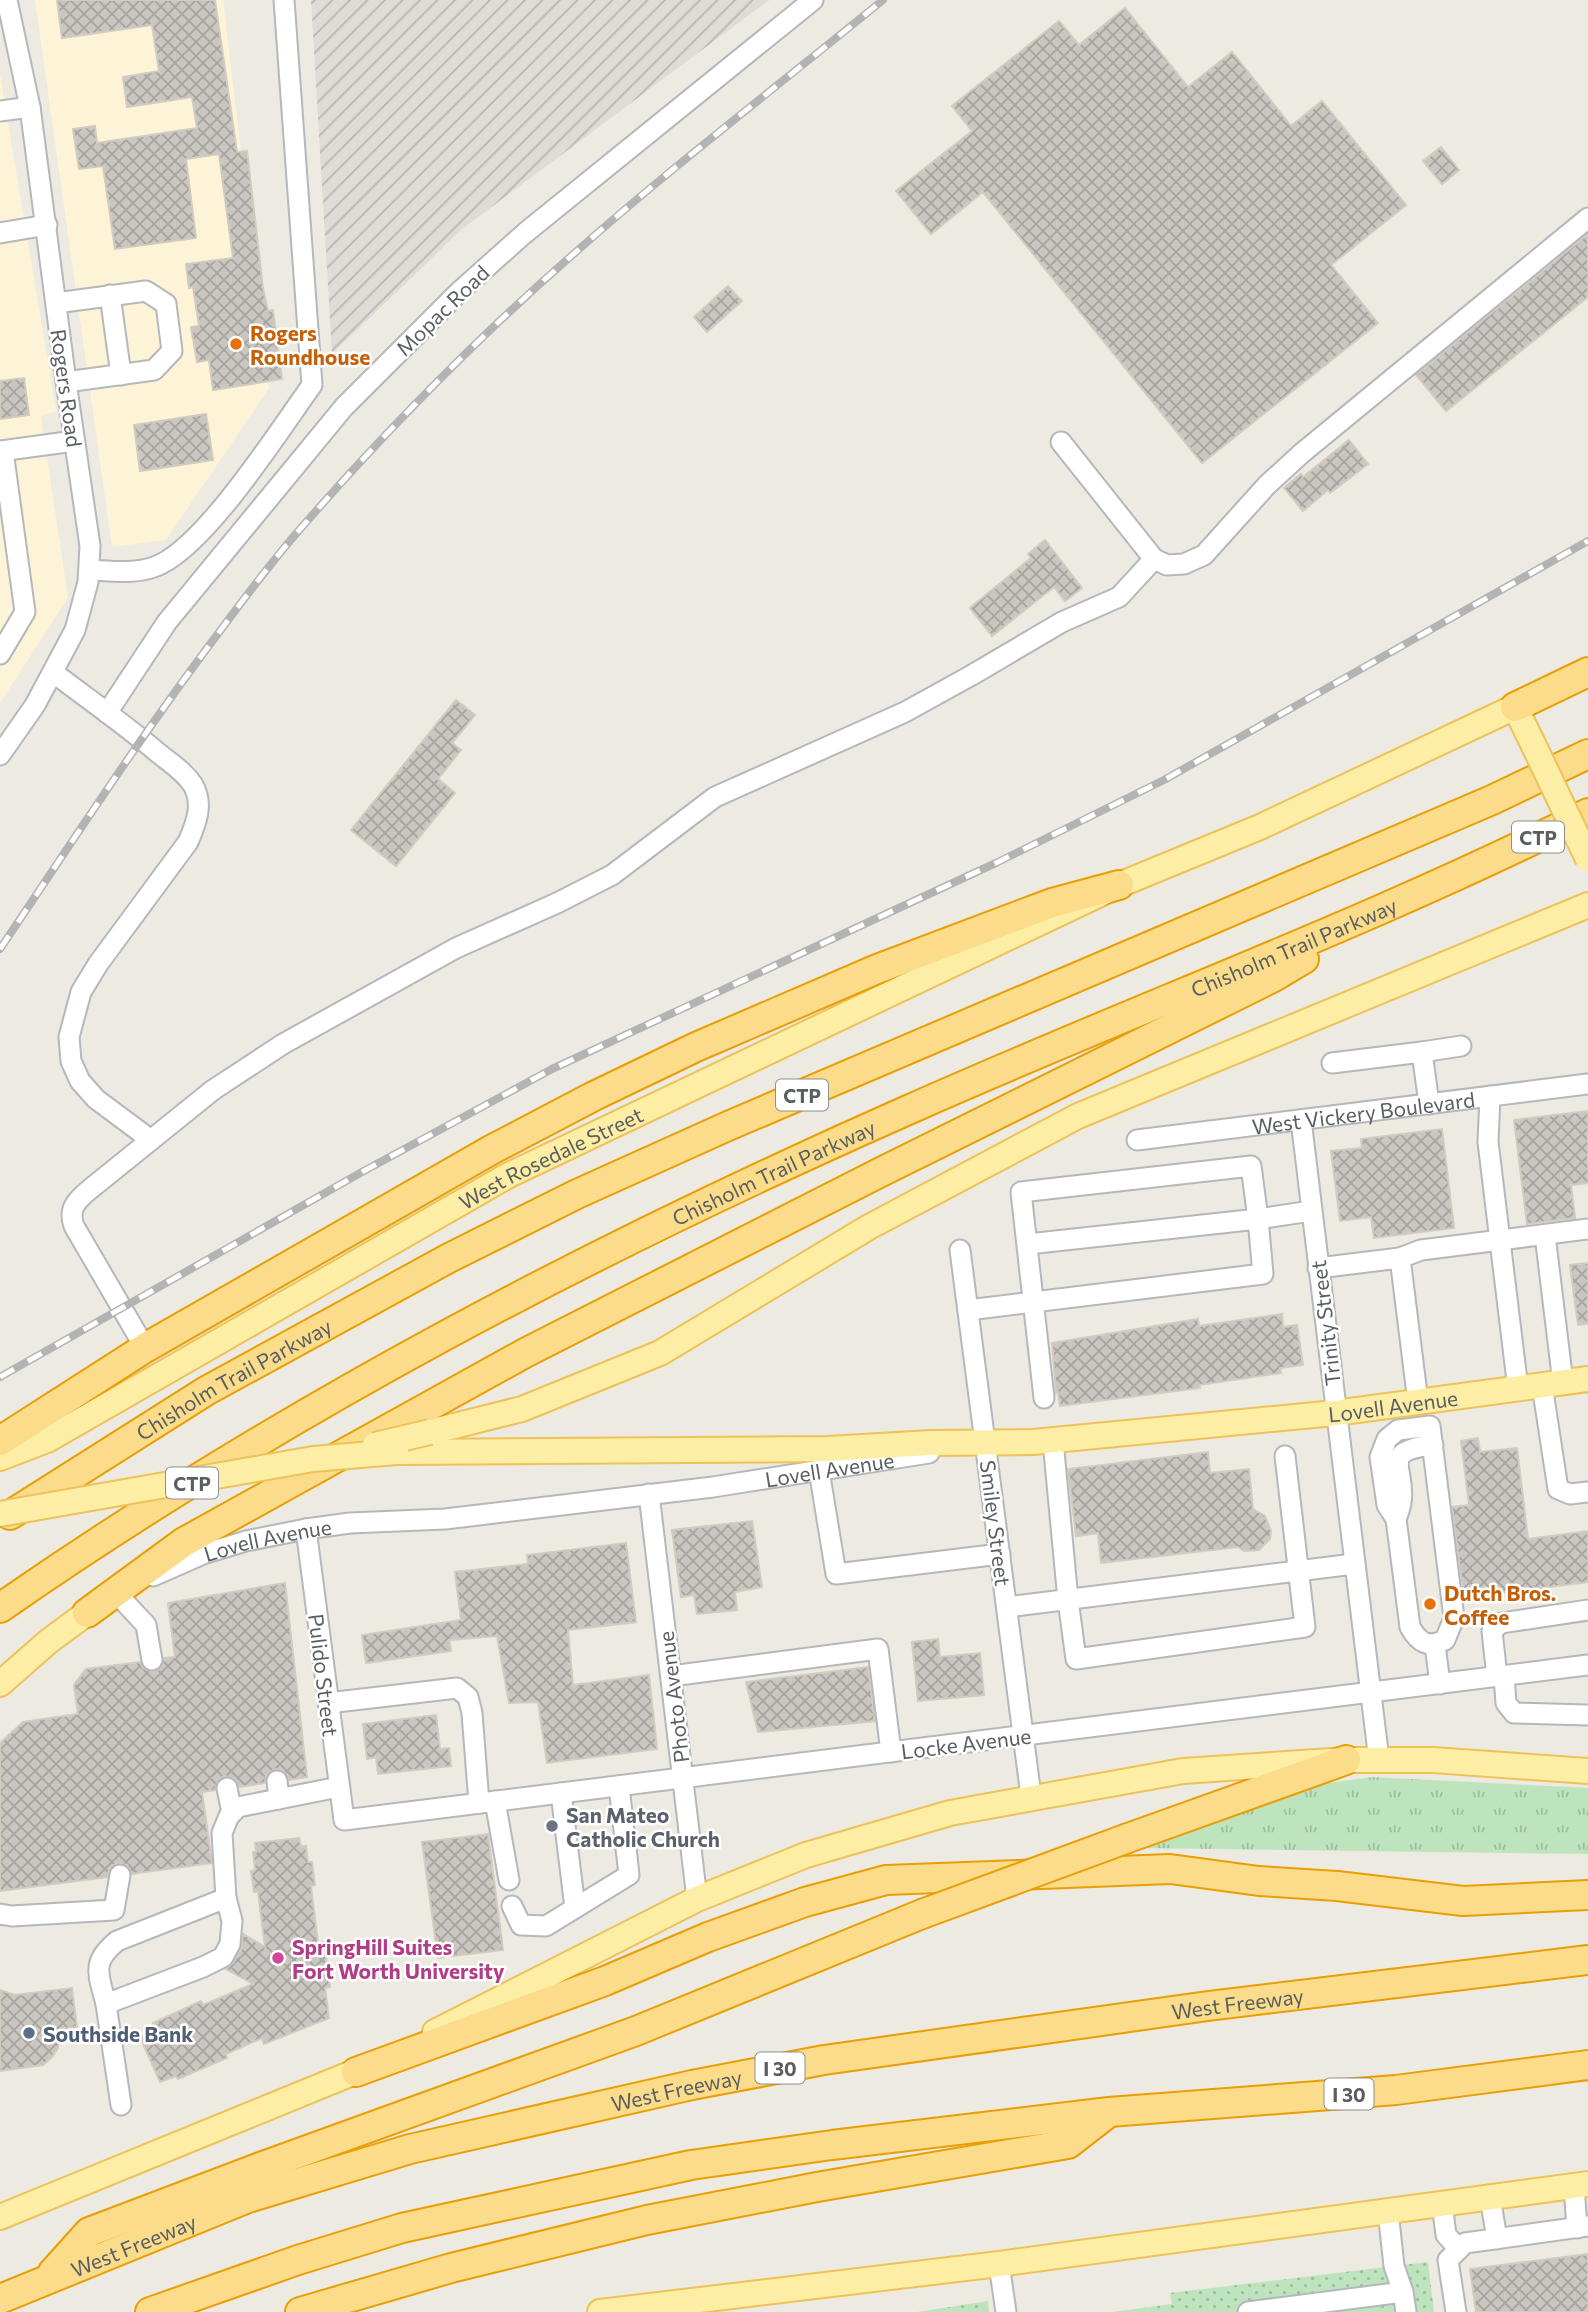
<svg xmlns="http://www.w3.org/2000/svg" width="1588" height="2312" font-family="Commissioner,sans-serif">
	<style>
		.commercial { fill: #fdf3d6 }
		.industrial { fill: url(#industrial-furrows) }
		.grass { fill: url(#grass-tufts) }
		.park { fill: url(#park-dots) }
		.building { fill: url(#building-cross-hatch); stroke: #d1cbc0; stroke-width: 2 }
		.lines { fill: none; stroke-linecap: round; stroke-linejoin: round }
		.minor-casing { stroke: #b4b7bc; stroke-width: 23 }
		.major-casing { stroke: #eec259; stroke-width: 28 }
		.highway-casing { stroke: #e99e05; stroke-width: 32 }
		.minor { stroke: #fff; stroke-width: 19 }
		.major { stroke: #fdeea6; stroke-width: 24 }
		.highway { stroke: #fbdc8a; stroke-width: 28 }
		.rail-casing { stroke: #b2b3b3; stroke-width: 8 }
		.rail { stroke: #fff; stroke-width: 5; stroke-dasharray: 16; stroke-linecap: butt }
		.major-bridge-casing { stroke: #eec259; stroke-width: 28; stroke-linecap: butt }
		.highway-bridge-casing { stroke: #e99e05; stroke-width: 32; stroke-linecap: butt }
		.major-bridge { stroke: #fdeea6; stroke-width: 24 }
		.highway-bridge { stroke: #fbdc8a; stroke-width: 28 }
		.food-dot { fill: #e8710a; stroke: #fff; stroke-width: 2.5 }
		.worship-dot { fill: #6b7280; stroke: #fff; stroke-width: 2.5 }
		.hotel-dot { fill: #d1479c; stroke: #fff; stroke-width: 2.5 }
		.service-dot { fill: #5c6f8a; stroke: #fff; stroke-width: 2.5 }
		.labels { text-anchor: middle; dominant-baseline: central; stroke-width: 5; stroke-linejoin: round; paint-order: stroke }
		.shield { fill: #fff; stroke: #8c8e91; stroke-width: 2 }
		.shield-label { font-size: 19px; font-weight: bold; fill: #5a5e62 }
		.street-label { font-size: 21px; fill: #5a5e62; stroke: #fff }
		.food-label { font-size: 21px; font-weight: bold; fill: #c56008; stroke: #fff; text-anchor: start }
		.worship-label { font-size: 21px; font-weight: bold; fill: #5b616d; stroke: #fff; text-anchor: start }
		.hotel-label { font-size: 21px; font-weight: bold; fill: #b23c85; stroke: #fff; text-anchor: start }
		.service-label { font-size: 21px; font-weight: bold; fill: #4e5e75; stroke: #fff; text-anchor: start }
	</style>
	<defs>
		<pattern id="industrial-furrows" width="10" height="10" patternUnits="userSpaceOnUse" patternTransform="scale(1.75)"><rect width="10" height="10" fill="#dedcd6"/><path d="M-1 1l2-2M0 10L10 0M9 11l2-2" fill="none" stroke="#b7b6b1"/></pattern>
		<pattern id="grass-tufts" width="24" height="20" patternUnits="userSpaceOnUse" patternTransform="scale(1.75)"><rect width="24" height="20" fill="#bee4be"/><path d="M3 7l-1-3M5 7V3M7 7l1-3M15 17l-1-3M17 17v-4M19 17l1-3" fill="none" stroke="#9dbc9e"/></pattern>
		<pattern id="park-dots" width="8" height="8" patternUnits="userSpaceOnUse" patternTransform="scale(1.75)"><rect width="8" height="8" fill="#bee4be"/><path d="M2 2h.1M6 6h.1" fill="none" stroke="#9dbc9e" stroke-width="1.8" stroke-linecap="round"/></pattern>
		<pattern id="building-cross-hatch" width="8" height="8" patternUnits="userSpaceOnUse" patternTransform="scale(1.75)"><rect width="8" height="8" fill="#cac6c1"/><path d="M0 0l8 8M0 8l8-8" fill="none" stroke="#a7a4a0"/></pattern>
	</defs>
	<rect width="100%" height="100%" fill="#edeae1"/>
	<g class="commercial">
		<path d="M 35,0 L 223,0 L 269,388 L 166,540 L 112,547 Z"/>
		<path d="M 0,74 L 56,411 L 41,416 L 68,598 L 0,703 Z"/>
	</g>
	<path class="industrial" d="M 311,0 L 769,0 L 462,229 L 332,354 Z"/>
	<path class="grass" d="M 1372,1777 L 1588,1788 L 1588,1854 L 1135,1848 L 1321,1784 Z"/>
	<g class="park">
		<path d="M 1428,2262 L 1434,2312 L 1112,2312 L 1172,2304 L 1170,2293 Z"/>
		<path d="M 988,2301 L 989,2312 L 917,2312 Z"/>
	</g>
	<g class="building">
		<path d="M 57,0 L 215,0 L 237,152 L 247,151 L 263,288 L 268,311 L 273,310 L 282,379 L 213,390 L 209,360 L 197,362 L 191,327 L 199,326 L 193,287 L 189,288 L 186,264 L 233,258 L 219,154 L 186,159 L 196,238 L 115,249 L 103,166 L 79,169 L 73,129 L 95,126 L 97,143 L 197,128 L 192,97 L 127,107 L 123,77 L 159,71 L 152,25 L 62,38 Z"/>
		<path d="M 1125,8 L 1188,87 L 1232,52 L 1291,126 L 1322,101 L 1406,205 L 1331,265 L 1378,323 L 1202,463 L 983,192 L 931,234 L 896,191 L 972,131 L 952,106 L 1059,21 L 1079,45 Z"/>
		<path d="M 1441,147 L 1459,170 L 1442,184 L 1423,161 Z"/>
		<path d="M 1588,234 L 1588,297 L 1446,411 L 1416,375 Z"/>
		<path d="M 728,286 L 742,301 L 707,332 L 694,317 Z"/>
		<path d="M 24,378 L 29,415 L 0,419 L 0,381 Z"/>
		<path d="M 206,414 L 213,460 L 140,471 L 134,425 Z"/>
		<path d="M 1349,440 L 1368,464 L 1330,493 L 1328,490 L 1303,511 L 1284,488 L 1301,474 L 1303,477 Z"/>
		<path d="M 1045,540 L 1082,588 L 1065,601 L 1054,587 L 992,636 L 970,608 L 1031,558 L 1028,554 Z"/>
		<path d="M 456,700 L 475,715 L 452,743 L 461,750 L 438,779 L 455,793 L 396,866 L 351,830 Z"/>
		<path d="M 1588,1111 L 1588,1183 L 1571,1185 L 1575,1218 L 1527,1224 L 1514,1120 Z"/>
		<path d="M 1442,1129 L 1454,1228 L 1374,1238 L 1371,1217 L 1340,1221 L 1331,1151 L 1362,1148 L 1361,1139 Z"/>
		<path d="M 1588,1263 L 1588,1324 L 1578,1325 L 1570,1265 Z"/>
		<path d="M 1282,1314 L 1283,1327 L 1297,1325 L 1303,1365 L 1280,1368 L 1281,1373 L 1199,1385 L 1200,1388 L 1060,1406 L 1058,1392 L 1056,1393 L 1052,1343 L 1198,1319 L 1199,1326 Z"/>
		<path d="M 1478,1438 L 1480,1452 L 1517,1448 L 1528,1539 L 1588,1531 L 1588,1582 L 1464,1598 L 1452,1507 L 1469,1505 L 1461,1441 Z"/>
		<path d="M 1208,1452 L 1210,1473 L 1249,1469 L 1253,1509 L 1265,1516 L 1271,1531 L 1270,1539 L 1259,1550 L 1244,1551 L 1238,1547 L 1101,1563 L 1098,1533 L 1076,1536 L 1068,1469 Z"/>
		<path d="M 752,1521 L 762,1587 L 735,1592 L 737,1610 L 697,1614 L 694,1595 L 681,1597 L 672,1530 Z"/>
		<path d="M 626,1543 L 636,1622 L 568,1630 L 573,1685 L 649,1675 L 657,1749 L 547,1763 L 538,1702 L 509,1703 L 497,1636 L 449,1640 L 451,1651 L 366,1663 L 362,1635 L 461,1620 L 455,1572 L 528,1564 L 527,1555 Z"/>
		<path d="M 285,1583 L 307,1777 L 289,1780 L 283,1770 L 275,1769 L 266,1775 L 265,1783 L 239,1787 L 236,1779 L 225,1776 L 218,1779 L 215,1790 L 202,1792 L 212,1863 L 132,1874 L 127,1865 L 116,1863 L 110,1868 L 107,1877 L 0,1891 L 0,1743 L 23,1722 L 78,1714 L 74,1685 L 86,1669 L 140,1662 L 143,1668 L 153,1672 L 160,1669 L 164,1658 L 175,1657 L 168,1603 Z"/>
		<path d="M 938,1639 L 940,1657 L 980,1653 L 984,1695 L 918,1701 L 912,1642 Z"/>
		<path d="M 868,1667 L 875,1721 L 758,1732 L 746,1682 Z"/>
		<path d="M 436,1715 L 440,1749 L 449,1748 L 451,1766 L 378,1774 L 376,1757 L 367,1759 L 363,1724 Z"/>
		<path d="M 488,1834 L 503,1950 L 438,1958 L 422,1842 Z"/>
		<path d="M 299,1838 L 301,1846 L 306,1846 L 308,1862 L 312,1862 L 315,1885 L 311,1886 L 318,1943 L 324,1942 L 330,1987 L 325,1988 L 329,2018 L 264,2044 L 262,2038 L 226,2054 L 227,2058 L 178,2079 L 176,2076 L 160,2082 L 140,2037 L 154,2031 L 153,2023 L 201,2001 L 203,2005 L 253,1984 L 226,1969 L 233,1963 L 241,1950 L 243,1934 L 265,1947 L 258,1892 L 254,1892 L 251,1871 L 255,1870 L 253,1852 L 256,1852 L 255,1843 Z"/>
		<path d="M 72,1988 L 77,2027 L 61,2029 L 58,2048 L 52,2057 L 43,2065 L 0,2071 L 0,1990 L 15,1995 Z"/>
		<path d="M 1588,2254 L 1588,2312 L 1476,2312 L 1470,2269 Z"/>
	</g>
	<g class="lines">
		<defs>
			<g id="minor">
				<path d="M 0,111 L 30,107"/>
				<path d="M 0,233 L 47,225"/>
				<path d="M 110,295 L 121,375"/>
				<path d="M 56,303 L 146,291 L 166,304 L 172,351 L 154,370 L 66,382"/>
				<path d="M 1061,442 L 1154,559 L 1167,565 L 1184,564 L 1204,555 L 1267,485 L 1302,453 L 1588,218"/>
				<path d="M 0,451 L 74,441"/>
				<path d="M 90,570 C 112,571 134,574 154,567 C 203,551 280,429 312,385 L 284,0"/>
				<path d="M 0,654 L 25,612 L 3,451"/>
				<path d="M 54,673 C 88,699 124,724 157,752 C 169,762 184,771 193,785 C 204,804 196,824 188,842 L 98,964 L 81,992 L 69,1037 L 71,1061 L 80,1081 L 96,1099 L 151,1140"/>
				<path d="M 107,713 L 167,622 L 344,407 L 460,291 L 525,233 L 813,0"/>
				<path d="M 0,755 L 35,705 L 75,630 L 88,582 L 90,546 L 66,382 L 30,107 L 7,0"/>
				<path d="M 1332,1063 L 1422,1052"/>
				<path d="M 1490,1096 L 1488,1142 L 1518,1389"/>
				<path d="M 1429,1104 L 1422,1052 L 1461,1046"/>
				<path d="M 1301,1120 L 1379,1760"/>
				<path id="s1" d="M 1137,1140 L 1588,1084"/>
				<path d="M 1545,1235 L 1563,1383"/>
				<path d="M 1028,1244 L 1258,1219 L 1251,1166 L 1021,1192 L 1044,1398"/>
				<path d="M 960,1250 L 1031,1796"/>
				<path d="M 1400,1258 L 1421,1250 L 1588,1229"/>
				<path d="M 1318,1268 L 1400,1258 L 1418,1402"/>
				<path d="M 968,1310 L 1263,1274 L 1258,1219 L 1311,1211"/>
				<path d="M 145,1348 L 74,1226 C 68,1209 76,1201 89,1190 L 213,1090 L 283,1044 L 456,948 L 557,903 L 612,875 L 715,797 L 905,712 L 972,675 L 1062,622 L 1119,597 L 1154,559"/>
				<path d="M 1542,1385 L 1558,1489 L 1570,1494 L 1588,1492"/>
				<path d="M 1430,1426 L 1454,1618 L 1445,1640 C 1428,1648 1419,1643 1410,1627 L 1396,1519 L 1387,1505 L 1380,1457 L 1387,1439 L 1398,1430 Z"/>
				<path d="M 1053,1441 L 1068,1600 L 1076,1659 L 1305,1627 L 1285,1456"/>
				<path d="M 819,1470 L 836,1574 L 1000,1554"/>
				<path d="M 649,1494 L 697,1899"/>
				<path d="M 1396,1519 C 1398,1514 1400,1509 1401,1503 C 1407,1469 1377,1451 1433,1445"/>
				<path d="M 306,1529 L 344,1820 L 1588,1665"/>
				<path id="s2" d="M 153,1576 L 203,1554 L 246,1541 L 306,1529 L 350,1523 L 445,1519 L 713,1487 L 929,1453"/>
				<path d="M 118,1595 L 146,1625 L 152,1660"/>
				<path d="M 1007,1607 L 1354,1564"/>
				<path d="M 1435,1645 L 1440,1684"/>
				<path d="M 671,1676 L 878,1649 L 891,1752"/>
				<path d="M 1504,1676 L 1506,1703 L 1514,1713 L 1588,1715"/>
				<path d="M 1497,1677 L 1492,1631 L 1501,1623 L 1588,1610"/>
				<path d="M 328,1703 L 457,1688 L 468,1697 L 472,1713 L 479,1803"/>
				<path d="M 277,1781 L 279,1799"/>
				<path d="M 227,1788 L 232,1813"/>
				<path d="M 561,1793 L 575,1908"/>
				<path d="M 495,1801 L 509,1880"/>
				<path d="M 512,1906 L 521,1925 L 546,1926 L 629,1875 L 619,1786"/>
				<path d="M 0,1914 L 12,1916 L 114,1910 L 120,1875"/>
				<path d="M 106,2004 C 99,1975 90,1963 117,1941 L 226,1898"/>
				<path d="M 121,2105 L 106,2004 L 203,1967 L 223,1957 L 230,1944 L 232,1921 L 226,1898 L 222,1833 L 229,1816 L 238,1807 L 339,1787"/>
				<path d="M 1574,2186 L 1577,2228"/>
				<path d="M 1490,2197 L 1497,2239"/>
				<path d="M 1442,2203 L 1446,2235 L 1459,2249"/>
				<path d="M 1388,2211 L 1394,2266 L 1403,2292 L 1406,2312"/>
				<path d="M 999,2264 L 1006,2312"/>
				<path d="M 1248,2312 L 1403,2292"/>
				<path d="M 1456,2312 L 1448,2260 L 1465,2243 L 1588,2226"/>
			</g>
			<g id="major">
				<path d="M 430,1432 L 522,1409 L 660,1353 L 869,1227 L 1078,1116 L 1588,905"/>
				<path id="s3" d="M 396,1452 L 828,1449 L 931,1443 L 1033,1442 L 1335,1413 L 1588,1379"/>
				<path id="s4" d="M 0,1458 L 47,1440 L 509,1175 L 1119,885 L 1260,827 L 1515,707 L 1535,748"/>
				<path d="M 0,1684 L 49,1641 L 87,1613"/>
				<path d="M 435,2032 L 697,1899 L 806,1855 L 950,1813 L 1183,1771 L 1346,1760 L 1433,1760 L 1588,1771"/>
				<path d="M 0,2217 L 372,2065"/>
				<path d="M 600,2312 L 999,2264 L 1588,2184"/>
			</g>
			<g id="highway">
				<path d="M 1515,707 L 1588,672"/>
				<path d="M 0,1441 L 145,1348 L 491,1150 L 594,1096 L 696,1047 L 877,969 L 1052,903 L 1119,885"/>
				<path id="s5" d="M 10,1515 L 206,1391 L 449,1258 L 577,1194 L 728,1126 L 1492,800 L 1588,754"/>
				<path id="s6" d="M 0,1608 C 285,1410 591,1250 908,1110 C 1134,1009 1367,924 1588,813"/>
				<path d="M 87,1613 L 184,1542 L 525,1353 L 881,1172 L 1272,978 L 1304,959"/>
				<path d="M 1128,1838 L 1346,1760"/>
				<path d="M 356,2072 L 605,1981 L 708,1937 L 805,1902 L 886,1880 L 1170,1869 L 1259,1881 L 1337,1886 L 1463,1901 L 1588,1895"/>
				<path d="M 53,2272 L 89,2232 L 263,2166 L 636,2031 L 922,1914"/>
				<path id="s7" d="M 0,2299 L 248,2198 L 410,2149 L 692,2085 L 824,2060 L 1208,2006 L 1588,1960"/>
				<path d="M 150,2312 L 298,2260 L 402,2228 L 691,2165 L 832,2145 L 1109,2112 L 1396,2090 L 1588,2065"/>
				<path d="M 300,2312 L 451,2268 L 647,2220 L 817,2187 L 1068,2144 L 1108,2113"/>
			</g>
		</defs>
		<use href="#minor" class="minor-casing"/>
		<use href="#major" class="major-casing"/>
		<use href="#highway" class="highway-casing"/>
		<use href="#minor" class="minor"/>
		<use href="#major" class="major"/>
		<use href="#highway" class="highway"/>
		<defs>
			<g id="rail">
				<path d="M 0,949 C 72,842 142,734 220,631 C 246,596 272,561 301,528 C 385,432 473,342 569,258 C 670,168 778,86 883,0"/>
				<path d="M 0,1377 L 362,1172 L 552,1069 L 998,862 L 1164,780 L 1588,541"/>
			</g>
		</defs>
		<use href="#rail" class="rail-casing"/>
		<use href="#rail" class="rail"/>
		<defs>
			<g id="major-bridge">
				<path d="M 1535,748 L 1588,859"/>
				<path d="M 375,1445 L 430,1432"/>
				<path d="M 0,1514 L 313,1459 L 396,1452"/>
			</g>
			<path id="highway-bridge" d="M 922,1914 L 1128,1838"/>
		</defs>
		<use href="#major-bridge" class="major-bridge-casing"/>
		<use href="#highway-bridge" class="highway-bridge-casing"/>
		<use href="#major-bridge" class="major-bridge"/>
		<use href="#highway-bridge" class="highway-bridge"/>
	</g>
	<g class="food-dot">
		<circle cx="236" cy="344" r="7"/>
		<circle cx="1430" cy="1604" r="7"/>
	</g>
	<circle class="worship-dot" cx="552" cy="1826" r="7"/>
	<circle class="hotel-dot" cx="278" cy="1958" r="7"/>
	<circle class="service-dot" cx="29" cy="2033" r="7"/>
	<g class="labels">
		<g class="shield">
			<rect x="1512" y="821.5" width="52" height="31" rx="5"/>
			<rect x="776" y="1079.5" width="52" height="31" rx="5"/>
			<rect x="166" y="1467.5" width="52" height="31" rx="5"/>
			<rect x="755.5" y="2052.5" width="49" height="31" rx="5"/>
			<rect x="1324.5" y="2078.5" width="49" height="31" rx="5"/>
		</g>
		<g class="shield-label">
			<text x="1538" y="837">CTP</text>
			<text x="802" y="1095">CTP</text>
			<text x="192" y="1483">CTP</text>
			<text x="780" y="2068">I 30</text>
			<text x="1349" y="2094">I 30</text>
		</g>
		<g class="street-label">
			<text transform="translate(442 310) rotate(-44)">Mopac Road</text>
			<text transform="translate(67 388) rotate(82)">Rogers Road</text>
			<text stroke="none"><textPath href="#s6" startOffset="1456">Chisholm Trail Parkway</textPath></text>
			<text stroke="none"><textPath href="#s1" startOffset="228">West Vickery Boulevard</textPath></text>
			<text stroke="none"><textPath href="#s4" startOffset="628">West Rosedale Street</textPath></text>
			<text stroke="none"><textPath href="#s6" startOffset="889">Chisholm Trail Parkway</textPath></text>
			<text transform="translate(1325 1323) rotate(-97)">Trinity Street</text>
			<text stroke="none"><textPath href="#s5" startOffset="262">Chisholm Trail Parkway</textPath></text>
			<text stroke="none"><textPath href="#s3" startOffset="999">Lovell Avenue</textPath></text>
			<text stroke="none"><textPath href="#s2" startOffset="688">Lovell Avenue</textPath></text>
			<text transform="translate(996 1523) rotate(83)">Smiley Street</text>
			<text stroke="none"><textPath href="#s2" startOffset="121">Lovell Avenue</textPath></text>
			<text transform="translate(324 1675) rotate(83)">Pulido Street</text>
			<text transform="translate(673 1697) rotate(-97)">Photo Avenue</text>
			<text transform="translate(966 1743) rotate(-7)">Locke Avenue</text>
			<text stroke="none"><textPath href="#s7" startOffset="1278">West Freeway</textPath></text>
			<text stroke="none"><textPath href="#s7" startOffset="710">West Freeway</textPath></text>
			<text stroke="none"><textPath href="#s7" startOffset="144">West Freeway</textPath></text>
		</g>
		<g class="food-label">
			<text x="250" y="332">Rogers<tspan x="250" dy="24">Roundhouse</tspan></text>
			<text x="1444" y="1592">Dutch Bros.<tspan x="1444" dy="24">Coffee</tspan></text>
		</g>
		<g class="worship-label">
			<text x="566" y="1814">San Mateo<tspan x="566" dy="24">Catholic Church</tspan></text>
		</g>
		<g class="hotel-label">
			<text x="292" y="1946">SpringHill Suites<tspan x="292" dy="24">Fort Worth University</tspan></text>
		</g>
		<g class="service-label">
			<text x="43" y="2033">Southside Bank</text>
		</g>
	</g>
</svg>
